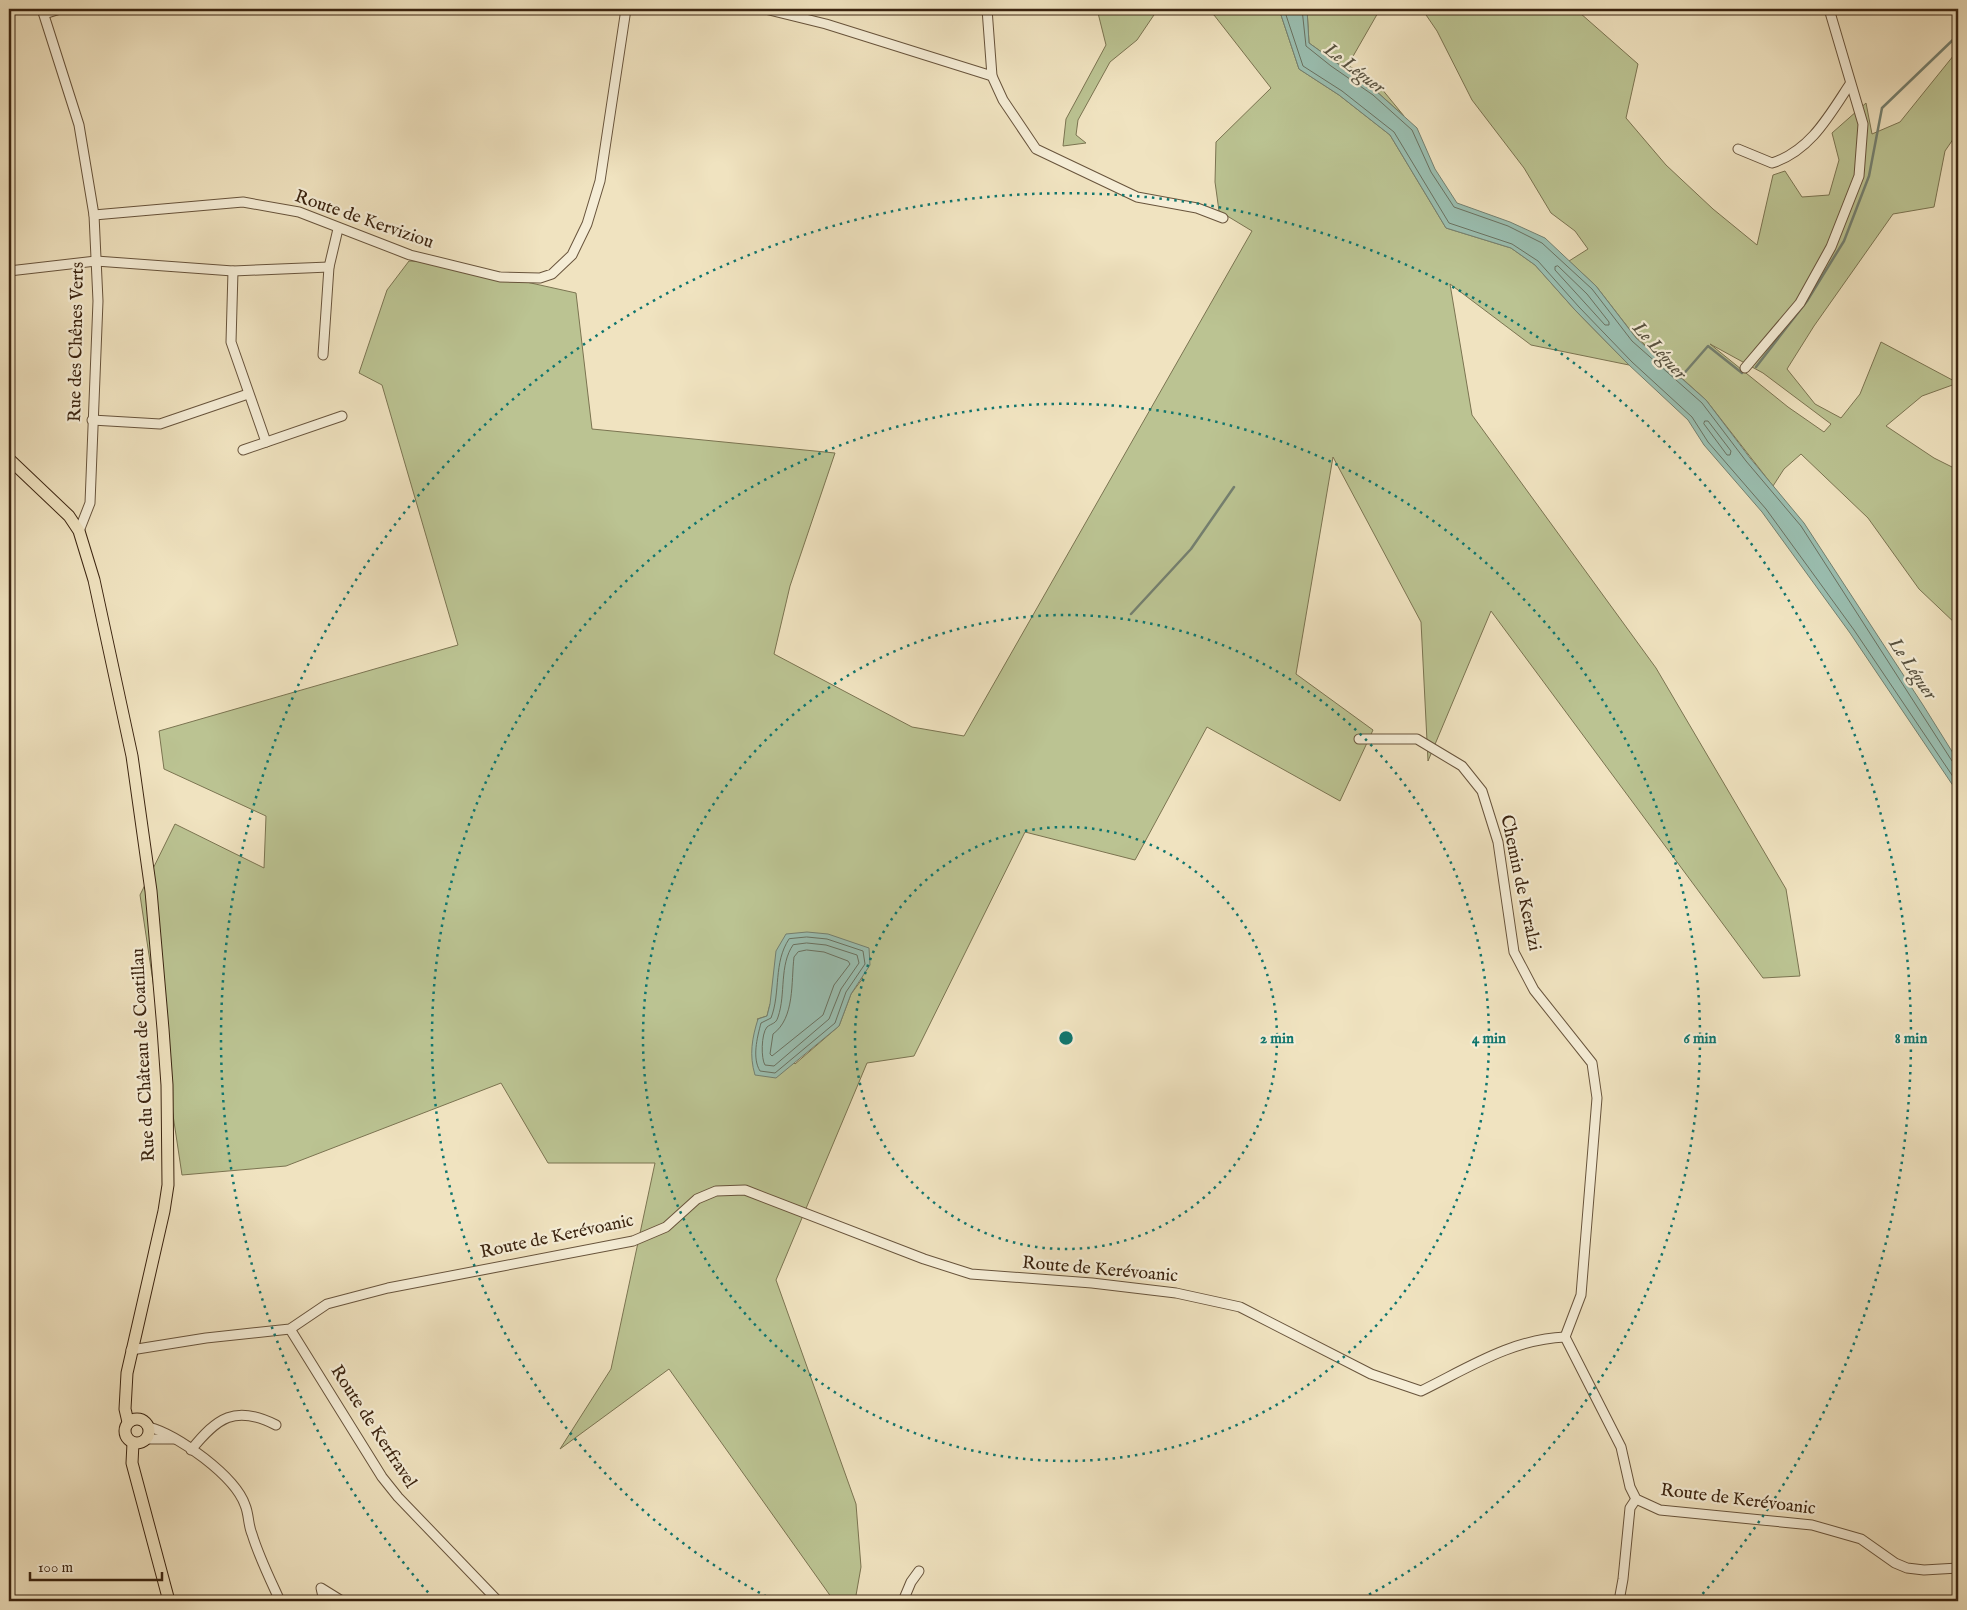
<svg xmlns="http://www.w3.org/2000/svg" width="1967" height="1610" font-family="'IM FELL English',serif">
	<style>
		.green { fill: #bbc392; stroke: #7b7451; fill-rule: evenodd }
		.water { fill: #9abeb0; stroke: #748070 }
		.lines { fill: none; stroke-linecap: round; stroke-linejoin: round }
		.shore { stroke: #6a7160; stroke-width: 1 }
		.stream { stroke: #748070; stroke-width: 2.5 }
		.minor-casing { stroke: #68543c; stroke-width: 11 }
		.major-casing { stroke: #3b2410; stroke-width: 13 }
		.minor { stroke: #f5edd6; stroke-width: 9 }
		.major { stroke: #f0e3c0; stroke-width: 11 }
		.ring { fill: none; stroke: #0f766e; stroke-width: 2.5; stroke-dasharray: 2.5 5 }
		.labels { text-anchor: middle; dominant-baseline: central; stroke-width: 4.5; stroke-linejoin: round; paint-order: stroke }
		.street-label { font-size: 18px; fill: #3b2410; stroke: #f5edd6 }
		.water-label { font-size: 19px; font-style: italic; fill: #585240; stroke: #f5edd6 }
		.centre { fill: #0f766e; stroke: #f5edd6; stroke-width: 2.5 }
		.ring-label { font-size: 15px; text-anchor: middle; font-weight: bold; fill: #0f766e; stroke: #f5edd6; stroke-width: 4.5; stroke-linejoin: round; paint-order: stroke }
	</style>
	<rect width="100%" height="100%" fill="#f0e3c0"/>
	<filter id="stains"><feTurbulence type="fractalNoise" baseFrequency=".004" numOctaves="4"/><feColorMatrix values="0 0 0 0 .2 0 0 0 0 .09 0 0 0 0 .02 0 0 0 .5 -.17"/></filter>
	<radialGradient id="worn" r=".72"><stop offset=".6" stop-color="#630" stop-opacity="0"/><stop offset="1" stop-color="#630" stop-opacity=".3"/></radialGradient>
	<g class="green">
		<path d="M 1097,9 L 1158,9 L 1137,40 L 1110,62 L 1078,120 L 1076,135 L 1086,143 L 1063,146 L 1066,119 L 1106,45 Z"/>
		<path d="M 1205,9 L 1279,9 L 1299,69 L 1339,95 L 1390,135 L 1446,228 L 1511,248 L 1535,265 L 1575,310 L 1629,365 L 1531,345 L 1450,284 L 1472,415 L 1656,668 L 1786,889 L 1800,976 L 1763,978 L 1491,611 L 1428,761 L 1421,622 L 1333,457 L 1296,674 L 1373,730 L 1340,801 L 1207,727 L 1135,860 L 1025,832 L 914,1056 L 867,1063 L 776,1280 L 856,1504 L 861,1567 L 855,1601 L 834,1601 L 669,1369 L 560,1449 L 611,1369 L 655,1163 L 548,1163 L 501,1083 L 286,1166 L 182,1175 L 140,895 L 175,824 L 264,868 L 266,816 L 164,769 L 159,731 L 458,645 L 382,385 L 359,373 L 387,290 L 409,261 L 436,262 L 576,293 L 592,429 L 835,453 L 790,586 L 774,654 L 912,727 L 964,736 L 1252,231 L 1219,211 L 1215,182 L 1216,142 L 1271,88 L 1214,15 ZM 863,978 L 851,994 L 839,1026 L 795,1064 L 757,1019 L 767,1016 L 770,1004 Z"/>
		<path d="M 1307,9 L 1388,9 L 1379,11 L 1348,65 L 1381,88 L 1404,116 L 1376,91 L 1309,43 Z"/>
		<path d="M 1422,9 L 1586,9 L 1580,13 L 1638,64 L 1626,118 L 1666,165 L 1713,209 L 1757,245 L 1773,175 L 1785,171 L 1802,197 L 1829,195 L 1839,160 L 1832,133 L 1866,103 L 1872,134 L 1900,122 L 1958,50 L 1958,132 L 1945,151 L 1934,207 L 1893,214 L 1814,326 L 1787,369 L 1815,404 L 1841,418 L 1860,394 L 1881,342 L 1958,383 L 1922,396 L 1886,426 L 1934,458 L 1958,470 L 1958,626 L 1919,589 L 1868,518 L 1801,454 L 1784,469 L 1773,486 L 1706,400 L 1634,335 L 1596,286 L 1569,261 L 1588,249 L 1575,231 L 1551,213 L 1524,168 L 1472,100 L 1437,31 ZM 1710,344 L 1763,373 L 1831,424 L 1824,432 L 1788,407 Z"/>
	</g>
	<g class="water">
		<path d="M 1279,9 L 1307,9 L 1309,43 L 1376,91 L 1417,128 L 1435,169 L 1457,203 L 1510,222 L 1545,238 L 1596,286 L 1636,338 L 1706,400 L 1750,458 L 1804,523 L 1923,705 L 1958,761 L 1958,793 L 1850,633 L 1762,512 L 1704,445 L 1688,420 L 1629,365 L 1575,310 L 1535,265 L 1511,248 L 1446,228 L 1390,135 L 1339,95 L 1299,69 Z"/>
		<path d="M 807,932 L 828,934 L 869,948 L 870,965 L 851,994 L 839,1026 L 776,1078 L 755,1075 C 749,1055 752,1038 758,1019 L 767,1016 L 770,1004 L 776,951 L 786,934 Z"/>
	</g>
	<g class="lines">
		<g class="shore">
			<path d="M 1284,9 L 1303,66 L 1342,91 L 1394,132 L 1449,223 L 1512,244 L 1538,261 L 1579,307 L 1632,362 L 1692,417 L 1708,442 L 1766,509 L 1854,630 L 1958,784"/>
			<path d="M 1302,9 L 1306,46 L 1331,66 L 1373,95 L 1412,130 L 1431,172 L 1454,207 L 1508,226 L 1542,243 L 1592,289 L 1632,341 L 1702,403 L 1746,461 L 1801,526 L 1952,761 L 1958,764"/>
			<path d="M 1558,266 L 1587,294 L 1609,322 L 1609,325 L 1605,325 L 1555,270 L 1555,267 Z"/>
			<path d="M 1705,421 L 1708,421 L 1731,451 L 1730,455 L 1727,455 L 1704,424 Z"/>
			<path d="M 807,937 L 827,939 L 863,951 L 865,964 L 846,992 L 835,1023 L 775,1073 L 760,1071 C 752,1058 757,1038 761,1023 L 771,1018 C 781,992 773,963 789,939 Z"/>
			<path d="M 807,943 L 826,945 L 857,955 L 859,963 L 841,989 L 829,1019 L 774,1066 L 765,1065 C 761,1059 761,1034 767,1027 C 772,1023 776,1024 778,1017 C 786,994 779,965 793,945 Z"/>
			<path d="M 807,950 L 824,952 L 848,961 L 850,964 L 834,985 L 823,1015 L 772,1056 L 770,1054 L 773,1034 C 795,1018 791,982 794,957 L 798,952 Z"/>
		</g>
		<g class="stream">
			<path d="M 1756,367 L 1807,301 L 1844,241 L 1869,176 L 1882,108 L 1958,35"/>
			<path d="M 1680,378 L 1708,346 L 1742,373"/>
			<path d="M 1131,614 L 1191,549 L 1234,487"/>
		</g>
		<defs>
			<g id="minor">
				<path d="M 42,9 L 79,125 L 94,215 L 98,301 L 90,503 L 79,531"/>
				<path d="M 765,9 L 826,24 L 992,76"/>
				<path d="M 987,9 L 992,76 L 1003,100 L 1036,149 L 1137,197 L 1197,208 L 1223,218"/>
				<path d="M 44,14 L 60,9"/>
				<path d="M 1738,149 L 1772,163 C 1810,151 1829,116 1850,84"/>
				<path d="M 94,215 L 243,202 L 299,212 L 410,255 L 500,277 L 540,278 L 552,274 L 572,255 L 587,224 L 600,181 L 626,9"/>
				<path d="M 9,271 L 96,261 L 233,271 L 329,267"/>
				<path d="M 233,271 L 231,342 L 266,442"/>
				<path d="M 323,355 L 329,267 L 338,229"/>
				<path d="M 1745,368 L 1800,303 L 1831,247 L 1859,176 L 1863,124 L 1829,9"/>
				<path d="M 92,420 L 160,424 L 248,394"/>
				<path d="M 243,450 L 342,416"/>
				<path d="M 1359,739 L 1417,739 L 1462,766 L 1482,791 L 1498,842 L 1514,952 L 1534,990 L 1592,1063 L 1597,1098 L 1581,1295 L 1565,1337"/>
				<path d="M 290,1329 L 382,1477 L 398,1497 L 498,1601"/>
				<path d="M 1565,1337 L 1621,1447 L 1630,1487 L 1636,1499 L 1660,1510 L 1812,1525 L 1861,1539 L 1895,1563 L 1907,1568 L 1924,1570 L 1958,1568"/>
				<path d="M 131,1350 L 206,1338 L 290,1329 L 327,1304 L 388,1288 L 633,1241 L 666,1227 L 697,1199 L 716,1191 L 745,1190 L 924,1259 L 971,1274 L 1092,1283 L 1176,1293 L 1240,1307 L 1371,1374 L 1421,1391 C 1468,1368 1512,1339 1565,1337"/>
				<path d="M 149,1427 C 178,1435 235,1476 245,1505 C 249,1514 248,1525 252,1534 C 259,1557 270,1579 280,1601"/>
				<path d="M 147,1439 L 174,1439"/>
				<path d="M 191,1450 C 217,1418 235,1404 276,1425"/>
				<path d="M 324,1601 L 321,1588 L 342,1601"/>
				<path d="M 903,1601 L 911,1582 L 919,1571"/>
				<path d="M 1619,1601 L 1623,1579 L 1630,1508 L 1636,1499"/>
			</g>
			<g id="major">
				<path d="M 9,459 L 69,516 L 79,531 L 94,580 L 132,756 L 151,891 L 163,1029 L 167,1085 L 168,1185 L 164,1211 L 127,1373 L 125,1409 L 128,1422"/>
				<circle cx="137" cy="1431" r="12"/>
				<path d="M 133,1443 L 132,1463 L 169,1601"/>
			</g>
		</defs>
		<use href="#minor" class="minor-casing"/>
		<use href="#major" class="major-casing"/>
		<use href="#minor" class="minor"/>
		<use href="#major" class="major"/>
	</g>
	<g class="ring">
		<circle cx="1066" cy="1038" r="211"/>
		<circle cx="1066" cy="1038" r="423"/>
		<path d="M773 1600A634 634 0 1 1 1359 1600"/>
		<path d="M433 1598A845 845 0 1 1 1699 1598"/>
	</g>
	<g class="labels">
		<g class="street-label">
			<text transform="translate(364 220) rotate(19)">Route de Kerviziou</text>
			<text transform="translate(77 342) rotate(-89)">Rue des Chênes Verts</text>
			<text transform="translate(1520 883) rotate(78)">Chemin de Keralzi</text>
			<text transform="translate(144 1055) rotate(-93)">Rue du Château de Coatillau</text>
			<text transform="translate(557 1237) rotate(-12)">Route de Kerévoanic</text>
			<text transform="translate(1100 1270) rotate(5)">Route de Kerévoanic</text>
			<text transform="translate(373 1427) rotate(57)">Route de Kerfravel</text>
			<text transform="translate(1738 1500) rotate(7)">Route de Kerévoanic</text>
		</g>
		<g class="water-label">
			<text transform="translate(1354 69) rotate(37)">Le Léguer</text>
			<text transform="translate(1659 351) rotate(48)">Le Léguer</text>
			<text transform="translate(1912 669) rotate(56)">Le Léguer</text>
		</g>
	</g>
	<circle cx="1066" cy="1038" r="8" class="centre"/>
	<g class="ring-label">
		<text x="1277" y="1043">2 min</text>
		<text x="1489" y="1043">4 min</text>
		<text x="1700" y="1043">6 min</text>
		<text x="1911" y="1043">8 min</text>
	</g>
	<rect width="1967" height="1610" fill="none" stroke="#f0e3c0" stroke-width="30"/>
	<rect x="10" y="10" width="1947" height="1590" fill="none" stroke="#3b2410" stroke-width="2.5"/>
	<rect x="15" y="15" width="1937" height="1580" fill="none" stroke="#3b2410"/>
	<path d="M30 1572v8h132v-8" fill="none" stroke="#3b2410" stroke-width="2.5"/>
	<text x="38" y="1572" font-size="15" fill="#3b2410" stroke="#f5edd6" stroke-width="4" paint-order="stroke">100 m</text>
	<rect width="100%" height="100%" filter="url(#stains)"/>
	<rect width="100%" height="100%" fill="url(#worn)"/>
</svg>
